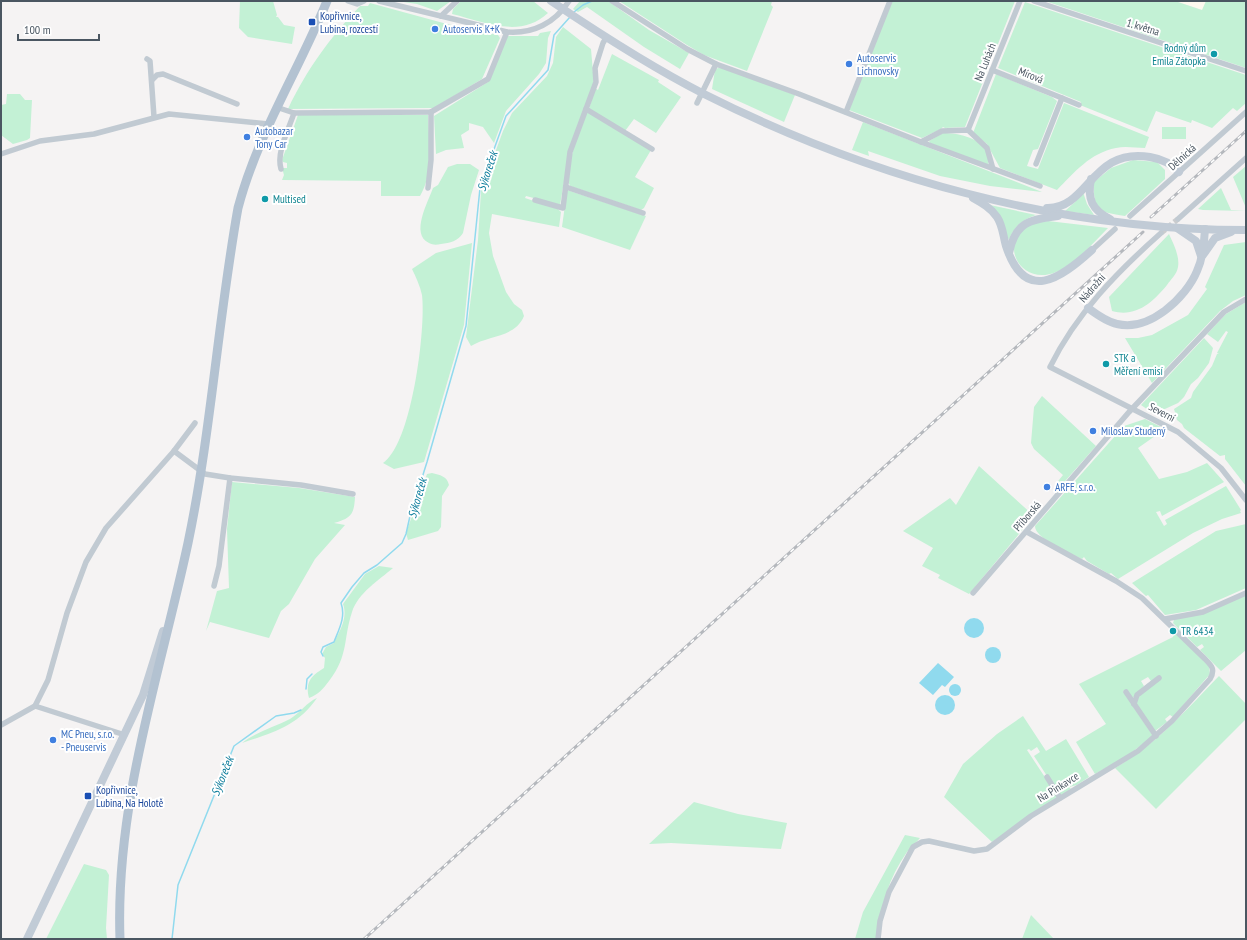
<svg xmlns="http://www.w3.org/2000/svg" width="1247" height="940" font-family="'PT Sans Narrow',sans-serif">
	<style>
		.commercial { fill: #fdf9ef }
		.green { fill: #c3f1d5 }
		.water { fill: #90daee }
		.lines { fill: none; stroke-linecap: round; stroke-linejoin: round }
		.stream { stroke: #90daee; stroke-width: 1.5 }
		.street-tunnel { stroke: #caccce; stroke-width: 5.5; stroke-dasharray: 5.5 3; stroke-linecap: butt }
		.street { stroke: #c1cad2; stroke-width: 5.5 }
		.secondary { stroke: #c1cbd6; stroke-width: 8 }
		.primary { stroke: #b3c2d1; stroke-width: 9 }
		.rail-casing { stroke: #b5b8bd; stroke-width: 3 }
		.rail { stroke: #fff; stroke-width: 1.5; stroke-dasharray: 4.5; stroke-linecap: butt }
		.transit-dot { fill: #1a4fb4; stroke: #fff; stroke-width: 1.5 }
		.shop-dot { fill: #3f7fe0; stroke: #fff; stroke-width: 1.5 }
		.culture-dot { fill: #0f9aa8; stroke: #fff; stroke-width: 1.5 }
		.labels { text-anchor: middle; dominant-baseline: central; stroke-width: 4; stroke-linejoin: round; paint-order: stroke }
		.transit-label { font-size: 11px; fill: #164399; stroke: #fff; text-anchor: start }
		.street-label { font-size: 11px; fill: #4a5661; stroke: #fff }
		.shop-label { font-size: 11px; fill: #366cbe; stroke: #fff; text-anchor: start }
		.culture-label { font-size: 11px; fill: #0d838f; stroke: #fff; text-anchor: start }
		.water-label { font-size: 12px; font-style: italic; fill: #0c7c9b; stroke: #fff }
	</style>
	<rect width="100%" height="100%" fill="#f5f3f3"/>
	<path class="commercial" d="M 1175,1 L 1206,1 L 1203,10 Z"/>
	<g class="green">
		<path d="M 240,1 L 273,1 L 277,15 L 276,17 L 278,17 L 284,25 L 295,27 L 292,44 L 248,37 L 239,28 Z"/>
		<path d="M 397,1 L 451,1 L 437,11 L 417,4 Z"/>
		<path d="M 461,1 L 533,1 L 548,13 C 520,39 485,22 452,14 L 453,9 Z"/>
		<path d="M 580,1 L 608,1 L 649,30 L 689,53 L 680,69 L 644,47 L 587,7 L 578,12 L 573,9 Z"/>
		<path d="M 619,1 L 772,1 L 771,5 L 773,7 L 747,71 L 704,55 L 687,45 Z"/>
		<path d="M 892,1 L 1015,1 L 965,127 L 945,128 L 943,127 L 941,129 L 922,138 L 849,110 Z"/>
		<path d="M 1045,1 L 1175,1 L 1202,10 L 1206,1 L 1246,1 L 1246,68 Z"/>
		<path d="M 1025,2 L 1246,75 L 1246,103 L 1237,111 L 1233,108 L 1212,128 L 1192,120 L 1191,123 L 1156,111 L 1147,132 L 1080,105 L 1081,102 L 998,68 Z"/>
		<path d="M 370,3 L 447,24 L 498,35 L 500,38 L 482,79 L 434,108 L 288,109 C 307,69 329,39 360,6 L 368,6 Z"/>
		<path d="M 563,27 L 591,49 L 594,84 L 569,153 L 560,205 L 526,196 L 525,198 L 558,209 L 561,212 L 559,227 L 492,214 L 489,233 L 493,256 L 506,292 L 514,304 L 522,310 L 524,316 C 515,338 488,335 471,346 L 466,337 L 478,240 L 481,191 L 503,131 L 512,113 L 547,76 L 553,63 L 556,37 Z"/>
		<path d="M 551,31 L 548,38 L 546,63 L 539,74 L 506,111 L 494,143 L 483,127 L 469,123 L 469,130 L 461,135 L 464,148 L 446,150 L 436,154 L 434,116 L 488,82 L 507,36 L 538,36 L 540,33 Z"/>
		<path d="M 612,54 L 659,80 L 658,82 L 681,97 L 656,133 L 634,119 L 625,131 L 589,109 L 595,88 L 598,90 Z"/>
		<path d="M 721,66 L 795,95 L 784,122 L 712,89 L 715,70 Z"/>
		<path d="M 996,74 L 1052,97 L 1057,101 L 1038,149 L 1033,150 L 1027,166 L 1038,169 L 1064,103 L 1149,137 L 1145,148 C 1136,148 1125,146 1116,148 C 1090,153 1075,172 1057,190 L 1000,168 L 987,144 L 973,133 Z"/>
		<path d="M 7,94 L 20,94 L 25,100 L 32,100 L 30,138 L 27,140 L 13,144 L 1,135 L 1,105 L 6,104 Z"/>
		<path d="M 586,111 L 651,150 L 635,177 L 654,188 L 644,208 L 641,210 L 570,186 C 563,173 581,126 586,111 Z"/>
		<path d="M 298,115 L 428,115 C 429,142 434,173 420,196 L 381,196 L 381,181 L 282,180 L 284,175 L 282,168 L 287,168 L 287,163 L 283,162 L 282,160 Z"/>
		<path d="M 863,122 L 1042,192 L 990,186 L 940,176 L 868,151 L 869,156 L 852,150 Z"/>
		<rect x="1162" y="127" width="24" height="12"/>
		<path d="M 943,133 C 957,133 978,137 986,150 C 988,154 988,162 989,166 L 930,143 L 929,141 Z"/>
		<path d="M 1133,160 L 1157,162 L 1165,170 L 1165,179 L 1125,216 C 1098,212 1093,211 1094,182 L 1111,168 Z"/>
		<path d="M 457,164 L 470,164 L 479,170 L 471,195 L 463,233 C 458,241 450,243 441,244 C 436,245 433,245 429,243 C 410,234 428,202 433,188 L 438,185 L 448,167 Z"/>
		<path d="M 1246,166 L 1245,169 L 1246,208 L 1233,177 Z"/>
		<path d="M 1221,188 L 1231,210 L 1246,211 L 1203,210 L 1198,209 Z"/>
		<path d="M 567,190 L 646,216 L 630,250 L 562,227 Z"/>
		<path d="M 1083,192 L 1087,204 L 1094,215 L 1065,211 L 1075,202 Z"/>
		<path d="M 990,205 L 1036,215 C 1023,219 1013,227 1009,240 Z"/>
		<path d="M 1048,221 L 1108,228 C 1093,243 1076,264 1056,272 C 1022,287 997,244 1028,226 C 1033,223 1042,222 1048,221 Z"/>
		<path d="M 1169,234 C 1173,243 1180,256 1178,267 C 1177,274 1171,279 1167,285 C 1153,302 1136,318 1112,311 L 1109,297 Z"/>
		<path d="M 1246,242 L 1246,295 L 1233,301 L 1220,311 L 1152,383 L 1125,338 L 1138,338 L 1152,335 L 1188,315 L 1207,289 L 1205,287 L 1224,245 Z"/>
		<path d="M 472,243 L 464,325 L 424,462 L 394,469 L 383,463 C 412,444 426,328 422,295 C 420,286 416,277 412,269 L 436,253 Z"/>
		<path d="M 1246,302 L 1246,486 L 1225,459 L 1225,455 L 1220,456 L 1184,428 L 1182,424 L 1177,420 L 1174,409 L 1191,398 L 1193,392 L 1212,366 L 1217,354 L 1219,354 L 1217,353 L 1228,332 L 1226,331 L 1218,342 L 1207,334 L 1226,314 Z"/>
		<path d="M 1204,338 L 1213,348 L 1209,363 L 1198,378 L 1191,384 L 1184,397 L 1178,403 L 1154,414 L 1141,405 Z"/>
		<path d="M 1042,396 L 1096,446 L 1059,488 L 1055,485 L 1063,475 L 1034,449 L 1031,443 L 1034,407 Z"/>
		<path d="M 1145,419 L 1165,429 L 1138,448 L 1159,479 L 1187,472 L 1207,463 L 1224,482 L 1162,516 L 1160,511 L 1156,512 L 1164,526 L 1167,524 L 1165,520 L 1226,486 L 1241,510 L 1240,511 L 1241,513 L 1222,519 L 1193,533 L 1118,579 L 1111,573 L 1109,574 L 1087,561 L 1084,557 L 1082,559 C 1070,553 1035,539 1035,526 L 1124,426 Z"/>
		<path d="M 979,466 L 1034,516 L 969,594 L 938,578 L 940,575 L 922,566 L 933,548 L 903,531 L 950,498 L 956,505 Z"/>
		<path d="M 432,473 C 440,475 447,476 449,485 L 442,496 L 441,527 L 438,531 L 408,540 L 406,533 L 427,474 Z"/>
		<path d="M 232,482 L 299,488 L 355,497 C 354,515 351,518 334,523 L 345,525 L 315,559 L 289,604 L 281,611 L 269,638 L 210,622 L 206,631 L 217,591 L 229,588 L 227,529 Z"/>
		<path d="M 1246,524 L 1246,588 L 1196,610 L 1165,615 L 1148,595 L 1146,596 L 1132,583 L 1216,531 Z"/>
		<path d="M 379,566 L 393,568 C 379,580 358,593 352,612 C 343,639 349,655 329,681 C 323,689 319,694 309,698 C 305,682 311,676 324,668 L 325,658 L 322,654 L 326,647 L 334,643 C 340,630 348,618 343,604 L 365,574 Z"/>
		<path d="M 1246,594 L 1246,650 L 1221,671 L 1200,650 L 1204,647 L 1202,644 L 1197,647 L 1173,623 L 1174,620 Z"/>
		<path d="M 1175,631 L 1209,666 L 1210,674 L 1173,717 L 1170,715 L 1165,719 L 1167,722 L 1155,731 L 1135,702 L 1151,681 L 1148,677 L 1141,681 L 1144,686 L 1132,699 L 1126,690 L 1123,691 L 1153,736 L 1127,756 L 1095,774 L 1076,742 L 1106,724 L 1079,684 L 1173,637 Z"/>
		<path d="M 1219,676 L 1246,704 L 1246,719 L 1156,809 L 1115,768 C 1158,743 1186,710 1219,676 Z"/>
		<path d="M 317,698 C 298,726 272,733 242,743 C 256,732 274,727 290,719 C 300,713 307,702 317,698 Z"/>
		<path d="M 1023,716 L 1046,751 L 1066,739 L 1089,777 L 1077,785 L 1069,787 L 1071,789 L 1060,796 L 1034,756 L 1040,752 L 1037,747 L 1031,751 L 1029,749 L 1027,750 L 1058,797 L 992,842 L 944,797 L 963,764 L 997,734 Z"/>
		<path d="M 694,802 L 738,814 L 787,823 L 781,849 L 671,843 L 649,844 Z"/>
		<path d="M 905,835 L 920,838 C 916,843 911,847 907,852 C 889,877 880,908 877,939 L 855,939 L 863,912 Z"/>
		<path d="M 84,864 L 106,870 L 109,875 L 106,928 L 107,939 L 46,939 Z"/>
		<path d="M 1031,915 L 1054,939 L 1022,939 Z"/>
	</g>
	<g class="water">
		<circle cx="974" cy="628" r="10"/>
		<circle cx="993" cy="655" r="8"/>
		<path d="M 938,663 L 954,677 L 945,687 L 942,685 L 933,695 L 919,683 Z"/>
		<circle cx="955" cy="690" r="6"/>
		<circle cx="945" cy="705" r="10"/>
	</g>
	<g class="lines">
		<g class="stream">
			<path d="M 574,12 L 583,5 L 592,1"/>
			<path d="M 323,656 L 321,652 L 323,647 L 334,642 C 339,629 346,617 341,603 L 352,587 L 364,573 L 377,565 L 402,543 L 406,534 L 410,516 L 427,462 L 466,326 L 480,188 L 506,116 L 548,70 L 554,35 L 570,17"/>
			<path d="M 306,689 L 307,679 L 312,674"/>
			<path d="M 172,939 L 178,885 L 234,746 L 276,716 L 294,713 L 301,710"/>
		</g>
		<path class="street-tunnel" d="M 1161,233 L 1178,219"/>
		<g class="street">
			<path d="M 348,1 L 357,4 L 364,1"/>
			<path d="M 379,1 L 507,32 C 533,34 555,23 569,1"/>
			<path d="M 612,1 L 687,49 L 716,64 L 799,94 L 921,142 L 942,131 L 968,130 L 987,148 L 993,169"/>
			<path d="M 1034,1 L 1246,71"/>
			<path d="M 441,16 L 457,1"/>
			<path d="M 147,59 L 150,61 L 154,117"/>
			<path d="M 992,70 L 1062,98 L 1036,164"/>
			<path d="M 152,80 L 157,75 L 163,74 L 237,104"/>
			<path d="M 1062,98 L 1079,105"/>
			<path d="M 697,103 L 716,64"/>
			<path d="M 276,107 L 294,113 L 431,112 L 488,79 L 507,32"/>
			<path d="M 586,109 L 652,149"/>
			<path d="M 846,112 L 890,1"/>
			<path d="M 968,130 L 1020,1"/>
			<path d="M 921,142 L 1040,186"/>
			<path d="M 1,154 L 40,141 L 94,134 L 169,114 L 268,124"/>
			<path d="M 281,169 C 276,152 289,129 294,113"/>
			<path d="M 566,187 L 643,213"/>
			<path d="M 428,188 L 431,160 L 431,112"/>
			<path d="M 535,200 L 563,208 L 570,152 L 596,82 L 595,68 L 603,43 L 606,38"/>
			<path d="M 1130,216 L 1246,112"/>
			<path d="M 1178,219 L 1246,158"/>
			<path d="M 1161,233 C 1117,272 1076,314 1050,367 L 1178,432 L 1221,468 L 1246,500"/>
			<path d="M 1092,250 L 1115,229"/>
			<path d="M 174,451 L 205,474 L 230,478 L 301,485 L 353,494"/>
			<path d="M 214,586 L 219,566 L 230,478"/>
			<path d="M 973,593 L 1129,412 L 1224,312 L 1246,299"/>
			<path d="M 1165,619 L 1203,612 L 1246,593"/>
			<path d="M 1126,692 L 1156,736"/>
			<path d="M 1134,704 L 1137,695 L 1159,678"/>
			<path d="M 35,706 L 125,735"/>
			<path d="M 1,725 L 35,706 L 48,680 L 67,613 L 86,562 L 106,528 L 174,451 L 195,423"/>
			<path d="M 1047,777 L 1060,798"/>
			<path d="M 878,939 L 880,921 L 889,892 L 913,847 L 922,842 L 929,841 L 974,851 L 987,849 L 1031,816 L 1138,751 L 1172,721 L 1210,679 C 1216,669 1211,665 1204,658 L 1142,598 L 1116,581 L 1027,532"/>
		</g>
		<g class="secondary">
			<path d="M 551,1 C 600,34 651,67 704,94 C 871,178 1058,230 1246,230"/>
			<path d="M 1091,179 C 1087,199 1092,210 1110,219"/>
			<path d="M 973,198 C 982,203 991,208 997,217 C 1003,226 1003,236 1006,246 C 1025,304 1060,279 1092,250"/>
			<path d="M 1047,208 C 1089,209 1091,147 1150,157 C 1162,159 1171,163 1179,172"/>
			<path d="M 1177,228 L 1196,241 L 1201,256"/>
			<path d="M 1009,253 C 1015,223 1029,219 1058,216"/>
			<path d="M 1203,255 L 1215,238 L 1231,232"/>
			<path d="M 1088,308 C 1096,314 1107,322 1117,324 C 1149,332 1186,298 1197,271 C 1203,258 1204,243 1205,229"/>
			<path d="M 27,939 L 143,695 L 163,631"/>
		</g>
		<path class="primary" d="M 120,939 C 115,803 160,674 188,543 C 211,433 218,319 238,208 C 258,133 298,72 327,1"/>
		<defs>
			<g id="rail">
				<path d="M 1151,217 L 1246,131"/>
				<path d="M 364,939 L 1143,232"/>
			</g>
		</defs>
		<use href="#rail" class="rail-casing"/>
		<use href="#rail" class="rail"/>
	</g>
	<g class="transit-dot">
		<rect x="308" y="18" width="8" height="8" rx="2"/>
		<rect x="84" y="792" width="8" height="8" rx="2"/>
	</g>
	<g class="shop-dot">
		<circle cx="435" cy="29" r="4"/>
		<circle cx="849" cy="64" r="4"/>
		<circle cx="247" cy="137" r="4"/>
		<circle cx="1093" cy="431" r="4"/>
		<circle cx="1047" cy="487" r="4"/>
		<circle cx="53" cy="740" r="4"/>
	</g>
	<g class="culture-dot">
		<circle cx="1214" cy="54" r="4"/>
		<circle cx="265" cy="199" r="4"/>
		<circle cx="1106" cy="364" r="4"/>
		<circle cx="1173" cy="631" r="4"/>
	</g>
	<g class="labels">
		<g class="transit-label">
			<text x="320" y="16">Kopřivnice,<tspan x="320" dy="13">Lubina, rozcestí</tspan></text>
			<text x="96" y="790">Kopřivnice,<tspan x="96" dy="13">Lubina, Na Holotě</tspan></text>
		</g>
		<g class="street-label">
			<text transform="translate(1143 27) rotate(17)">1. května</text>
			<text transform="translate(985 62) rotate(-68)">Na Luhách</text>
			<text transform="translate(1031 75) rotate(22)">Mírová</text>
			<text transform="translate(1182 157) rotate(-42)">Dělnická</text>
			<text transform="translate(1092 288) rotate(-49)">Nádražní</text>
			<text transform="translate(1162 412) rotate(28)">Severní</text>
			<text transform="translate(1027 516) rotate(-49)">Příborská</text>
			<text transform="translate(1058 787) rotate(-32)">Na Pinkavce</text>
		</g>
		<g class="shop-label">
			<text x="443" y="29">Autoservis K+K</text>
			<text x="857" y="58">Autoservis<tspan x="857" dy="13">Lichnovsky</tspan></text>
			<text x="255" y="131">Autobazar<tspan x="255" dy="13">Tony Car</tspan></text>
			<text x="1101" y="431">Miloslav Studený</text>
			<text x="1055" y="487">ARFE, s.r.o.</text>
			<text x="61" y="734">MC Pneu, s.r.o.<tspan x="61" dy="13">- Pneuservis</tspan></text>
		</g>
		<g class="culture-label">
			<text x="1206" y="48" text-anchor="end">Rodný dům<tspan x="1206" dy="13">Emila Zátopka</tspan></text>
			<text x="273" y="199">Multised</text>
			<text x="1114" y="358">STK a<tspan x="1114" dy="13">Měření emisí</tspan></text>
			<text x="1181" y="631">TR 6434</text>
		</g>
		<g class="water-label">
			<text transform="translate(487 171) rotate(-72)">Sýkoreček</text>
			<text transform="translate(417 498) rotate(-74)">Sýkoreček</text>
			<text transform="translate(222 776) rotate(-68)">Sýkoreček</text>
		</g>
	</g>
	<rect width="1247" height="940" fill="none" stroke="#4a5661" stroke-width="4"/>
	<path d="M18 34v6h81v-6" fill="none" stroke="#4a5661" stroke-width="2"/>
	<text x="24" y="34" font-size="12" fill="#4a5661" stroke="#ffffff" stroke-width="3" paint-order="stroke">100 m</text>
</svg>
